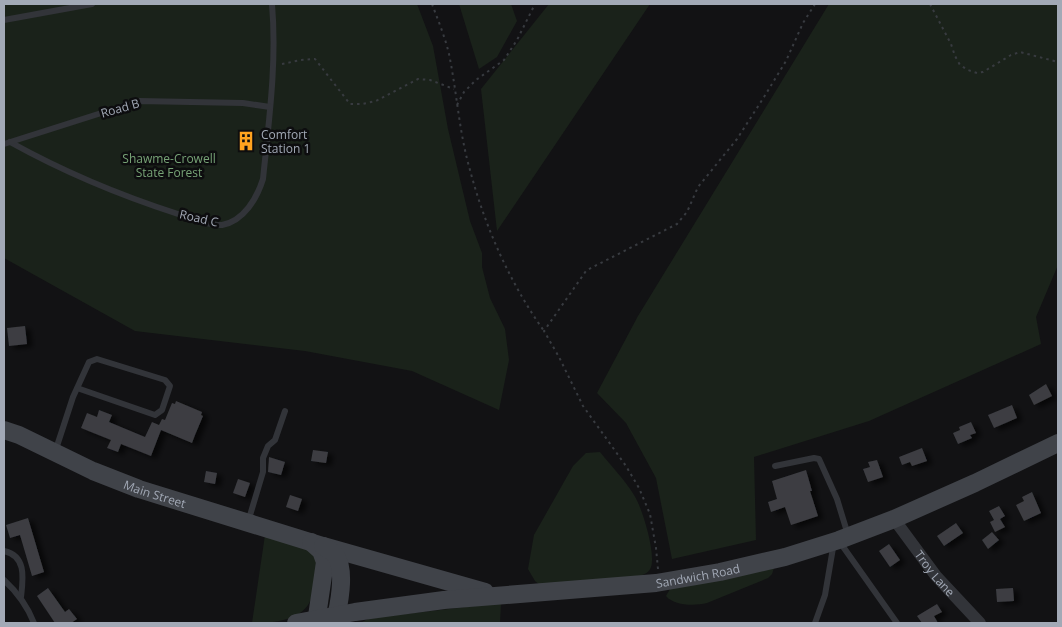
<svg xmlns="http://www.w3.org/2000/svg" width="1062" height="627" font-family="'Open Sans',sans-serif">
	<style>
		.green { fill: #1a221a }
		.building { fill: #3c3d42; filter: url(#shadow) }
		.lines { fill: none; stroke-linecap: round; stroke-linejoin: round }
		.path { stroke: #383b40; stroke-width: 2; stroke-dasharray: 2.5 4; stroke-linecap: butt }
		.service { stroke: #323439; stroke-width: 6 }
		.minor { stroke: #323439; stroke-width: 12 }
		.secondary { stroke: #404349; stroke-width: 18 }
		.labels { text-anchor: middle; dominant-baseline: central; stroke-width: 5; stroke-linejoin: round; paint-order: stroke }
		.street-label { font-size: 12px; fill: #a2a9b6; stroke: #0d0d0f }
		.poi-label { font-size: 12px; fill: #a2a9b6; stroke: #0d0d0f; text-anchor: start }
		.park-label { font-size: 12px; fill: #77a376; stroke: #0d0d0f }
	</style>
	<defs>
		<filter id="shadow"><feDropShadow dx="5.5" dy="3" stdDeviation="2.5" flood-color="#0009"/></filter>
	</defs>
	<rect width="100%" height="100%" fill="#121214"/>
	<g class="green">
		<path d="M 4,4 L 417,4 L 433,46 L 448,129 L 470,221 L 482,253 L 482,267 L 490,298 L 505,329 L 509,360 L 499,410 L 412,371 L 305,351 L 135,331 L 4,258 Z"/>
		<path d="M 459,4 L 511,4 L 517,21 L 497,57 L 479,69 Z"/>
		<path d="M 549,4 L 650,4 L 497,231 L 481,89 Z"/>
		<path d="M 829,4 L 1058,4 L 1058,265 L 1036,317 L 1041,344 L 869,421 L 754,457 L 756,540 L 672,559 L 656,478 L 626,423 L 597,393 L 638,316 Z"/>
		<path d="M 600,452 C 611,466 625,480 634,495 C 642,507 656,553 651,567 C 649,573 644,574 639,577 L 540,585 L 535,581 L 528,569 L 534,535 L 573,466 L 586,453 Z"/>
		<path d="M 265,535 L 311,550 L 318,560 C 316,572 316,587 311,599 C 303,621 273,623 252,623 Z"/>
		<path d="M 774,568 L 772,574 L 768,578 L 707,603 C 695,606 674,606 666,596 L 670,589 Z"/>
		<path d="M 501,603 L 500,623 L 360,623 L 370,618 Z"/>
	</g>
	<g class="building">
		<path d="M 25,326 L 27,344 L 9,346 L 7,328 Z"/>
		<path d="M 1046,384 L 1052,396 L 1034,405 L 1029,395 Z"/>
		<path d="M 176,401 L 202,412 L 201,415 L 203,416 L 195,435 L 192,443 L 161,430 L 151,456 L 121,444 L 118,452 L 107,448 L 111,440 L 81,428 L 87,413 L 97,417 L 99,410 L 112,415 L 109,422 L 145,437 L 152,422 L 159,425 L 162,419 L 165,420 L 172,403 L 175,404 Z"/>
		<path d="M 1012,405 L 1017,418 L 994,428 L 988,415 Z"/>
		<path d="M 971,422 L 976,433 L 970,435 L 972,438 L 958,444 L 953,433 L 960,430 L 959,427 Z"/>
		<path d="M 922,448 L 927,461 L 912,466 L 910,462 L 902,465 L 899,457 Z"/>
		<path d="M 313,450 L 328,452 L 326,463 L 311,461 Z"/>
		<path d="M 269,457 L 285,462 L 281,475 L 268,472 Z"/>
		<path d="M 877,460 L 883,477 L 868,482 L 863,469 L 870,467 L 868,462 Z"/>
		<path d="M 806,470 L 812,491 L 810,491 L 818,516 L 791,525 L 785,507 L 771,512 L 768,502 L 777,499 L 772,481 Z"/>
		<path d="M 206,471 L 217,473 L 215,484 L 204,482 Z"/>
		<path d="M 238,479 L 250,483 L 245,497 L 233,493 Z"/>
		<path d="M 1032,492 L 1041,513 L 1024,521 L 1016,505 L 1024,501 L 1022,497 Z"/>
		<path d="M 290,495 L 302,499 L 298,511 L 286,507 Z"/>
		<path d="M 999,506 L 1005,516 L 1000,519 L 1005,527 L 995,532 L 990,522 L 994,520 L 989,511 Z"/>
		<path d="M 28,518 L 44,572 L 32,576 L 20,535 L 10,538 L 6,525 Z"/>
		<path d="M 956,523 L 963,533 L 944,546 L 937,536 Z"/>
		<path d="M 992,532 L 999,540 L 988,549 L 982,540 Z"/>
		<path d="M 889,544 L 900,560 L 890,567 L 879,551 Z"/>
		<path d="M 48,588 L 65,612 L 69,609 L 77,619 L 71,623 L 55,623 L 37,596 Z"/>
		<path d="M 1013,588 L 1014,601 L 997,602 L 996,589 Z"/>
		<path d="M 937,604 L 942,612 L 934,616 L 938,623 L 922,623 L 917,616 Z"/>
	</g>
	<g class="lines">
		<g class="path">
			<path d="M 432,4 C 438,20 445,37 449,54 C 457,93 459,132 470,170 C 485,227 510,283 544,331"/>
			<path d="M 930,4 L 951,44 L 955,56 L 960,65 L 968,70 L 977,73 L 983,72 L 1011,55 L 1020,52 L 1058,62"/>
			<path d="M 282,64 L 301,60 L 315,59 L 350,104 L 362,104 L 376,101 L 418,79 L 430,80 L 454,89"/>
			<path d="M 457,105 L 464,92 L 476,80 L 504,60 L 517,40 L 535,4"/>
			<path d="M 658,569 L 656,548 L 650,514 L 639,488 L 626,466 L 583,406 L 559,357 L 544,331 L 586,271 L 591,268 L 677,224 L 687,212 L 698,187 L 737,139 L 764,97 L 786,61 L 803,23 L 815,4"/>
		</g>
		<g class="service">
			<path d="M 4,20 L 92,4"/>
			<path d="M 10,142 C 64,172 119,195 178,214 C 189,218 211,226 222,225 C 244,221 257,198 263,179 C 269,120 277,62 272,4"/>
			<path d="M 4,144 L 139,101 L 243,103 L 270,107"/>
			<path d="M 55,452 L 73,397 L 89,362 L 97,359 L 165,380 L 170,386 L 162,410 L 155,415 L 77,388"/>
			<path d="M 775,466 L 814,458 L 819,459 L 837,499 L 848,535"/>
			<path d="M 248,522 L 263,472 L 263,458 L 268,446 L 275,440 L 285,411"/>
			<path d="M 839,541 L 897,623"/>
			<path d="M 4,551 C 27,556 23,579 21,597"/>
			<path d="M 4,580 C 18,593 27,605 34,623"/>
			<path d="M 815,623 L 825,595 L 833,548"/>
		</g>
		<path class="minor" id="s1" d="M 894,519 L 936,576 L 980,623"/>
		<g class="secondary">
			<path id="s2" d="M 4,430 L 19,435 L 93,471 L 139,489 L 323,546 L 485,592"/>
			<path d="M 311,542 L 321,551 L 325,562 L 316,623"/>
			<path d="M 323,546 C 328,549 333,551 336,556 C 346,571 339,607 334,623"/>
			<path id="s3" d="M 296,623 L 355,612 L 444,600 L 656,583 L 720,572 L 785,557 L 839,540 L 894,519 L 975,483 L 1058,443"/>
		</g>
	</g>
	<defs>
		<symbol id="building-bare" viewBox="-9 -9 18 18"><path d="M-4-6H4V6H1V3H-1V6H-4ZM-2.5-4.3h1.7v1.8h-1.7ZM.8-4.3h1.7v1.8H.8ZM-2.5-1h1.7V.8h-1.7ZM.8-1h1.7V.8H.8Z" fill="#ffa31f" stroke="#0d0d0f" stroke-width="2.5" paint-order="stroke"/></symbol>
	</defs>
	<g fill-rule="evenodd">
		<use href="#building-bare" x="232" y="127" width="28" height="28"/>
	</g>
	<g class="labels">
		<g class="street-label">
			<text transform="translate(120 108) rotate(-16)">Road B</text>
			<text transform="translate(199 218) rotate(13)">Road C</text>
			<text stroke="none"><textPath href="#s2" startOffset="164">Main Street</textPath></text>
			<text stroke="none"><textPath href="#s1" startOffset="68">Troy Lane</textPath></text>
			<text stroke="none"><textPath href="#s3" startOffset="405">Sandwich Road</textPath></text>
		</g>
		<g class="poi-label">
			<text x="261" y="134">Comfort<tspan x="261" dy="14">Station 1</tspan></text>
		</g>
		<g class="park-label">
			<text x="169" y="158">Shawme-Crowell<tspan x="169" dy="14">State Forest</tspan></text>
		</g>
	</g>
	<rect width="1062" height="627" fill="none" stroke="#a2a9b6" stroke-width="10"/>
</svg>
